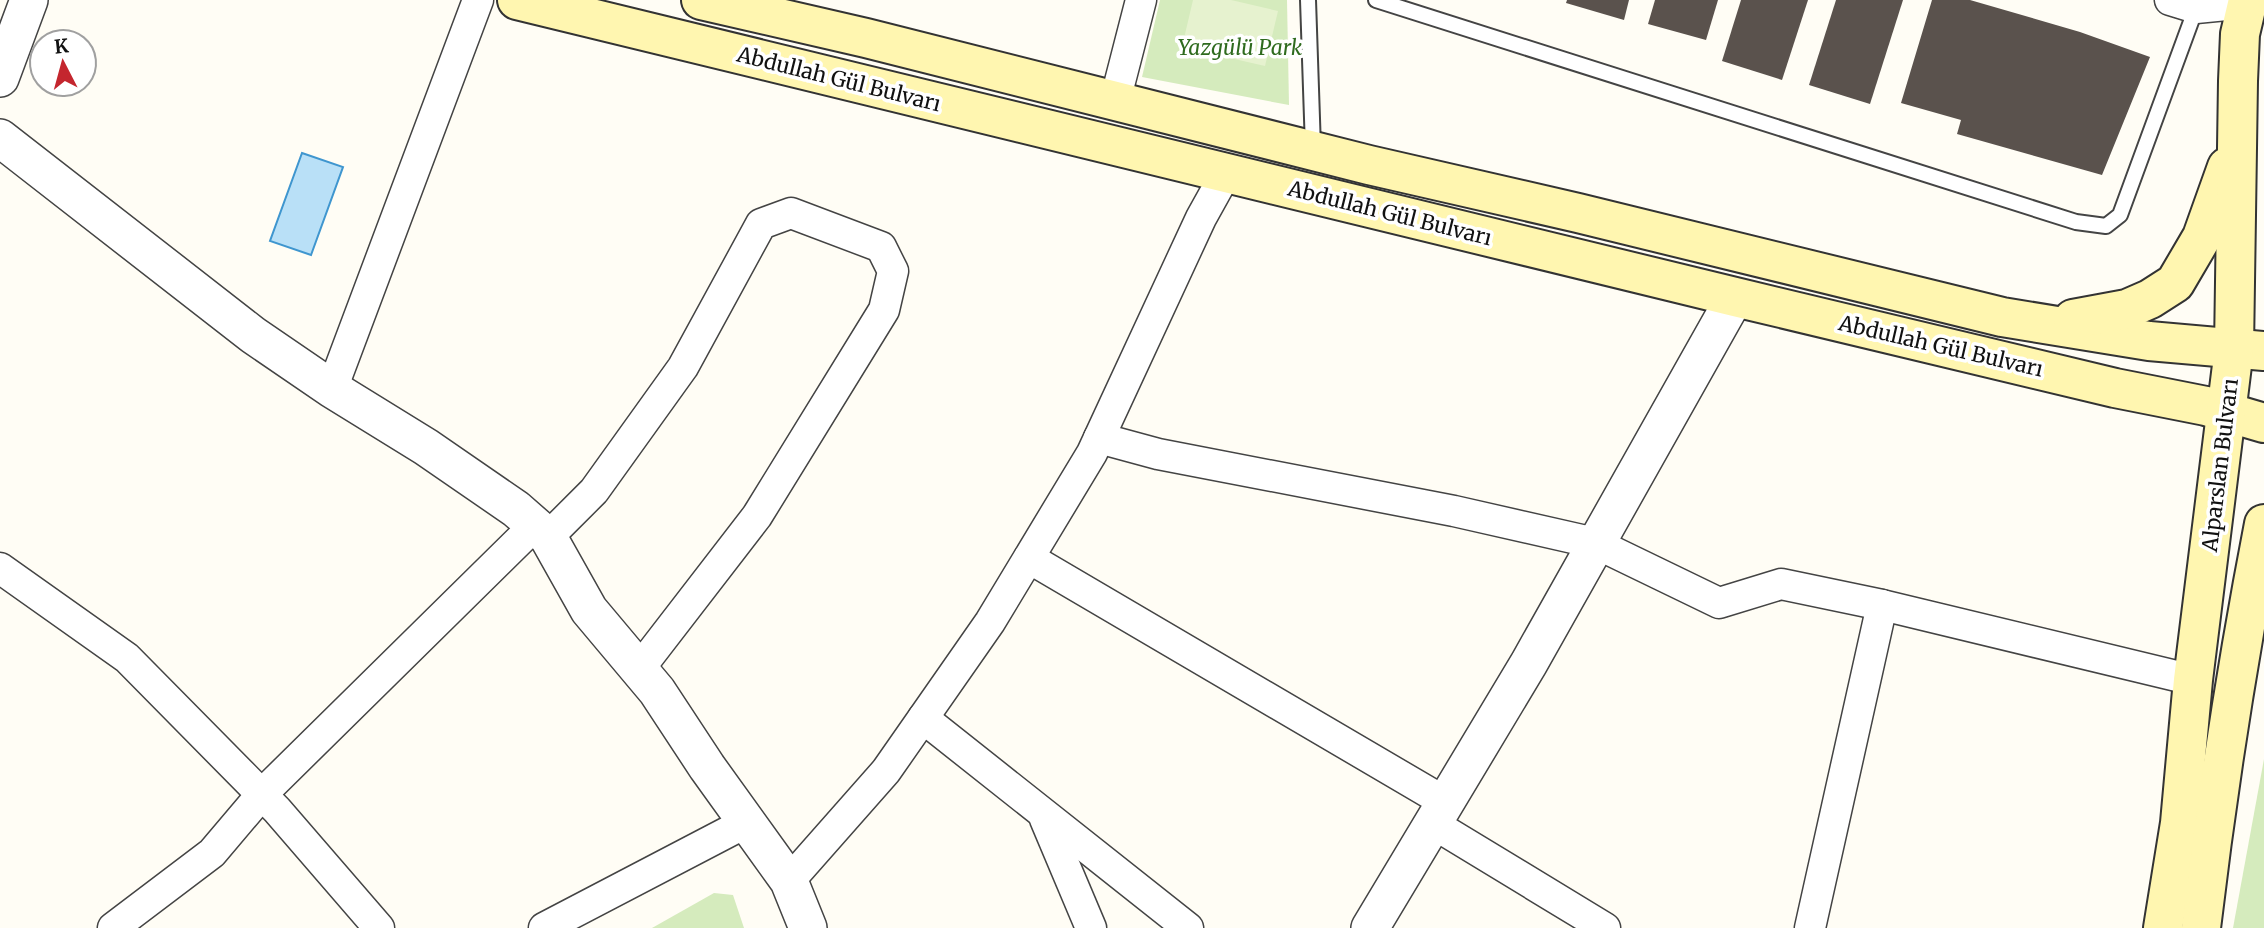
<svg xmlns="http://www.w3.org/2000/svg" width="2264" height="928" font-family="Merriweather,serif">
	<style>
		.green { fill: #d5ebbd }
		.pitch { fill: #e6f2cf }
		.water { fill: #b9e0f7; stroke: #3f96cf; stroke-width: 2 }
		.building { fill: #5a524d }
		.lines { fill: none; stroke-linecap: round; stroke-linejoin: round }
		.service-casing { stroke: #444; stroke-width: 18 }
		.minor-casing { stroke: #444; stroke-width: 33 }
		.tertiary-casing { stroke: #444; stroke-width: 40 }
		.secondary-casing { stroke: #333; stroke-width: 42 }
		.service { stroke: #fff; stroke-width: 14 }
		.minor { stroke: #fff; stroke-width: 30 }
		.tertiary { stroke: #fff; stroke-width: 37 }
		.secondary { stroke: #fff6b0; stroke-width: 38 }
		.labels { text-anchor: middle; dominant-baseline: central; stroke-width: 7; stroke-linejoin: round; paint-order: stroke }
		.park-label { font-size: 21px; font-style: italic; fill: #2f6b1f; stroke: #fff }
		.street-label { font-size: 21px; fill: #111; stroke: #fff }
	</style>
	<rect width="100%" height="100%" fill="#fffdf5"/>
	<g class="green">
		<path d="M 1160,0 L 1287,0 L 1289,105 L 1142,77 Z"/>
		<path d="M 2264,759 L 2264,928 L 2233,928 Z"/>
		<path d="M 714,893 L 733,895 L 744,928 L 652,928 Z"/>
	</g>
	<path class="pitch" d="M 1193,0 L 1231,0 L 1278,11 L 1265,66 L 1182,47 Z"/>
	<path class="water" d="M 302,153 L 343,167 L 311,255 L 270,241 Z"/>
	<g class="building">
		<path d="M 1567,0 L 1629,0 L 1624,20 L 1566,3 Z"/>
		<path d="M 1655,0 L 1718,0 L 1706,40 L 1648,24 Z"/>
		<path d="M 1741,0 L 1808,0 L 1782,80 L 1722,61 Z"/>
		<path d="M 1836,0 L 1903,0 L 1870,104 L 1809,85 Z"/>
		<path d="M 1932,0 L 1970,0 L 2080,32 L 2150,57 L 2102,175 L 1957,134 L 1961,120 L 1901,103 Z"/>
	</g>
	<g class="lines">
		<defs>
			<g id="service">
				<path d="M 1308,0 L 1313,148"/>
				<path d="M 1376,0 L 2076,222 L 2106,226 L 2120,215 L 2196,8"/>
			</g>
			<g id="minor">
				<path d="M 2170,0 L 2196,8 L 2247,3"/>
				<path d="M 1115,101 L 1141,0"/>
				<path d="M 332,389 L 478,0"/>
				<path d="M 1099,438 L 1158,454 L 1454,511 L 1595,543 L 1719,603 L 1781,584 L 1882,605 L 2193,680"/>
				<path d="M 548,537 L 594,491 L 683,367 L 761,224 L 791,213 L 881,247 L 893,271 L 884,310 L 757,516 L 639,669"/>
				<path d="M 1029,558 L 1445,802"/>
				<path d="M 0,568 L 127,658 L 277,810 L 379,928"/>
				<path d="M 923,718 L 1188,928"/>
				<path d="M 1045,819 L 1091,928"/>
				<path d="M 1432,823 L 1605,928"/>
				<path d="M 789,881 L 886,771 L 990,622 L 1092,453 L 1201,218 L 1226,173"/>
				<path d="M 113,928 L 212,853 L 262,794 L 535,525"/>
				<path d="M 544,928 L 747,822"/>
				<path d="M 1810,928 L 1882,605"/>
			</g>
			<g id="tertiary">
				<path d="M 0,78 L 29,0"/>
				<path d="M 0,138 L 253,335 L 332,389 L 426,447 L 516,509 L 548,537 L 589,610 L 657,691 L 707,767 L 789,881 L 808,928"/>
				<path d="M 1370,928 L 1529,663 L 1735,297"/>
			</g>
			<g id="secondary">
				<path d="M 517,0 L 1735,297 L 2115,388 L 2206,406 L 2264,423"/>
				<path d="M 701,0 L 866,38 L 1369,165 L 1578,213 L 2002,317 L 2149,341 L 2264,351"/>
				<path d="M 2073,319 L 2127,309 L 2150,299 L 2175,283 L 2202,237 L 2227,167"/>
				<path d="M 2163,928 L 2180,823 L 2193,680 L 2234,349 L 2238,81 L 2240,34 L 2248,0"/>
				<path d="M 2201,928 C 2217,793 2238,658 2264,524"/>
			</g>
		</defs>
		<use href="#service" class="service-casing"/>
		<use href="#minor" class="minor-casing"/>
		<use href="#tertiary" class="tertiary-casing"/>
		<use href="#secondary" class="secondary-casing"/>
		<use href="#service" class="service"/>
		<use href="#minor" class="minor"/>
		<use href="#tertiary" class="tertiary"/>
		<use href="#secondary" class="secondary"/>
	</g>
	<g class="labels">
		<g class="park-label">
			<text x="1240" y="47">Yazgülü Park</text>
		</g>
		<g class="street-label">
			<text transform="translate(839 79) rotate(14)">Abdullah Gül Bulvarı</text>
			<text transform="translate(1390 213) rotate(14)">Abdullah Gül Bulvarı</text>
			<text transform="translate(1941 346) rotate(13)">Abdullah Gül Bulvarı</text>
			<text transform="translate(2220 465) rotate(-83)">Alparslan Bulvarı</text>
		</g>
	</g>
	<g transform="translate(63 63) rotate(354)"><circle r="33" fill="#ffffff" stroke="#a0a0a0" stroke-width="2"/>
	<path d="M0-5L12 26L0 18L-12 26Z" fill="#c4262e"/>
	<text y="-10" font-size="19" font-weight="bold" text-anchor="middle" fill="#111111">K</text>
	</g>
</svg>
